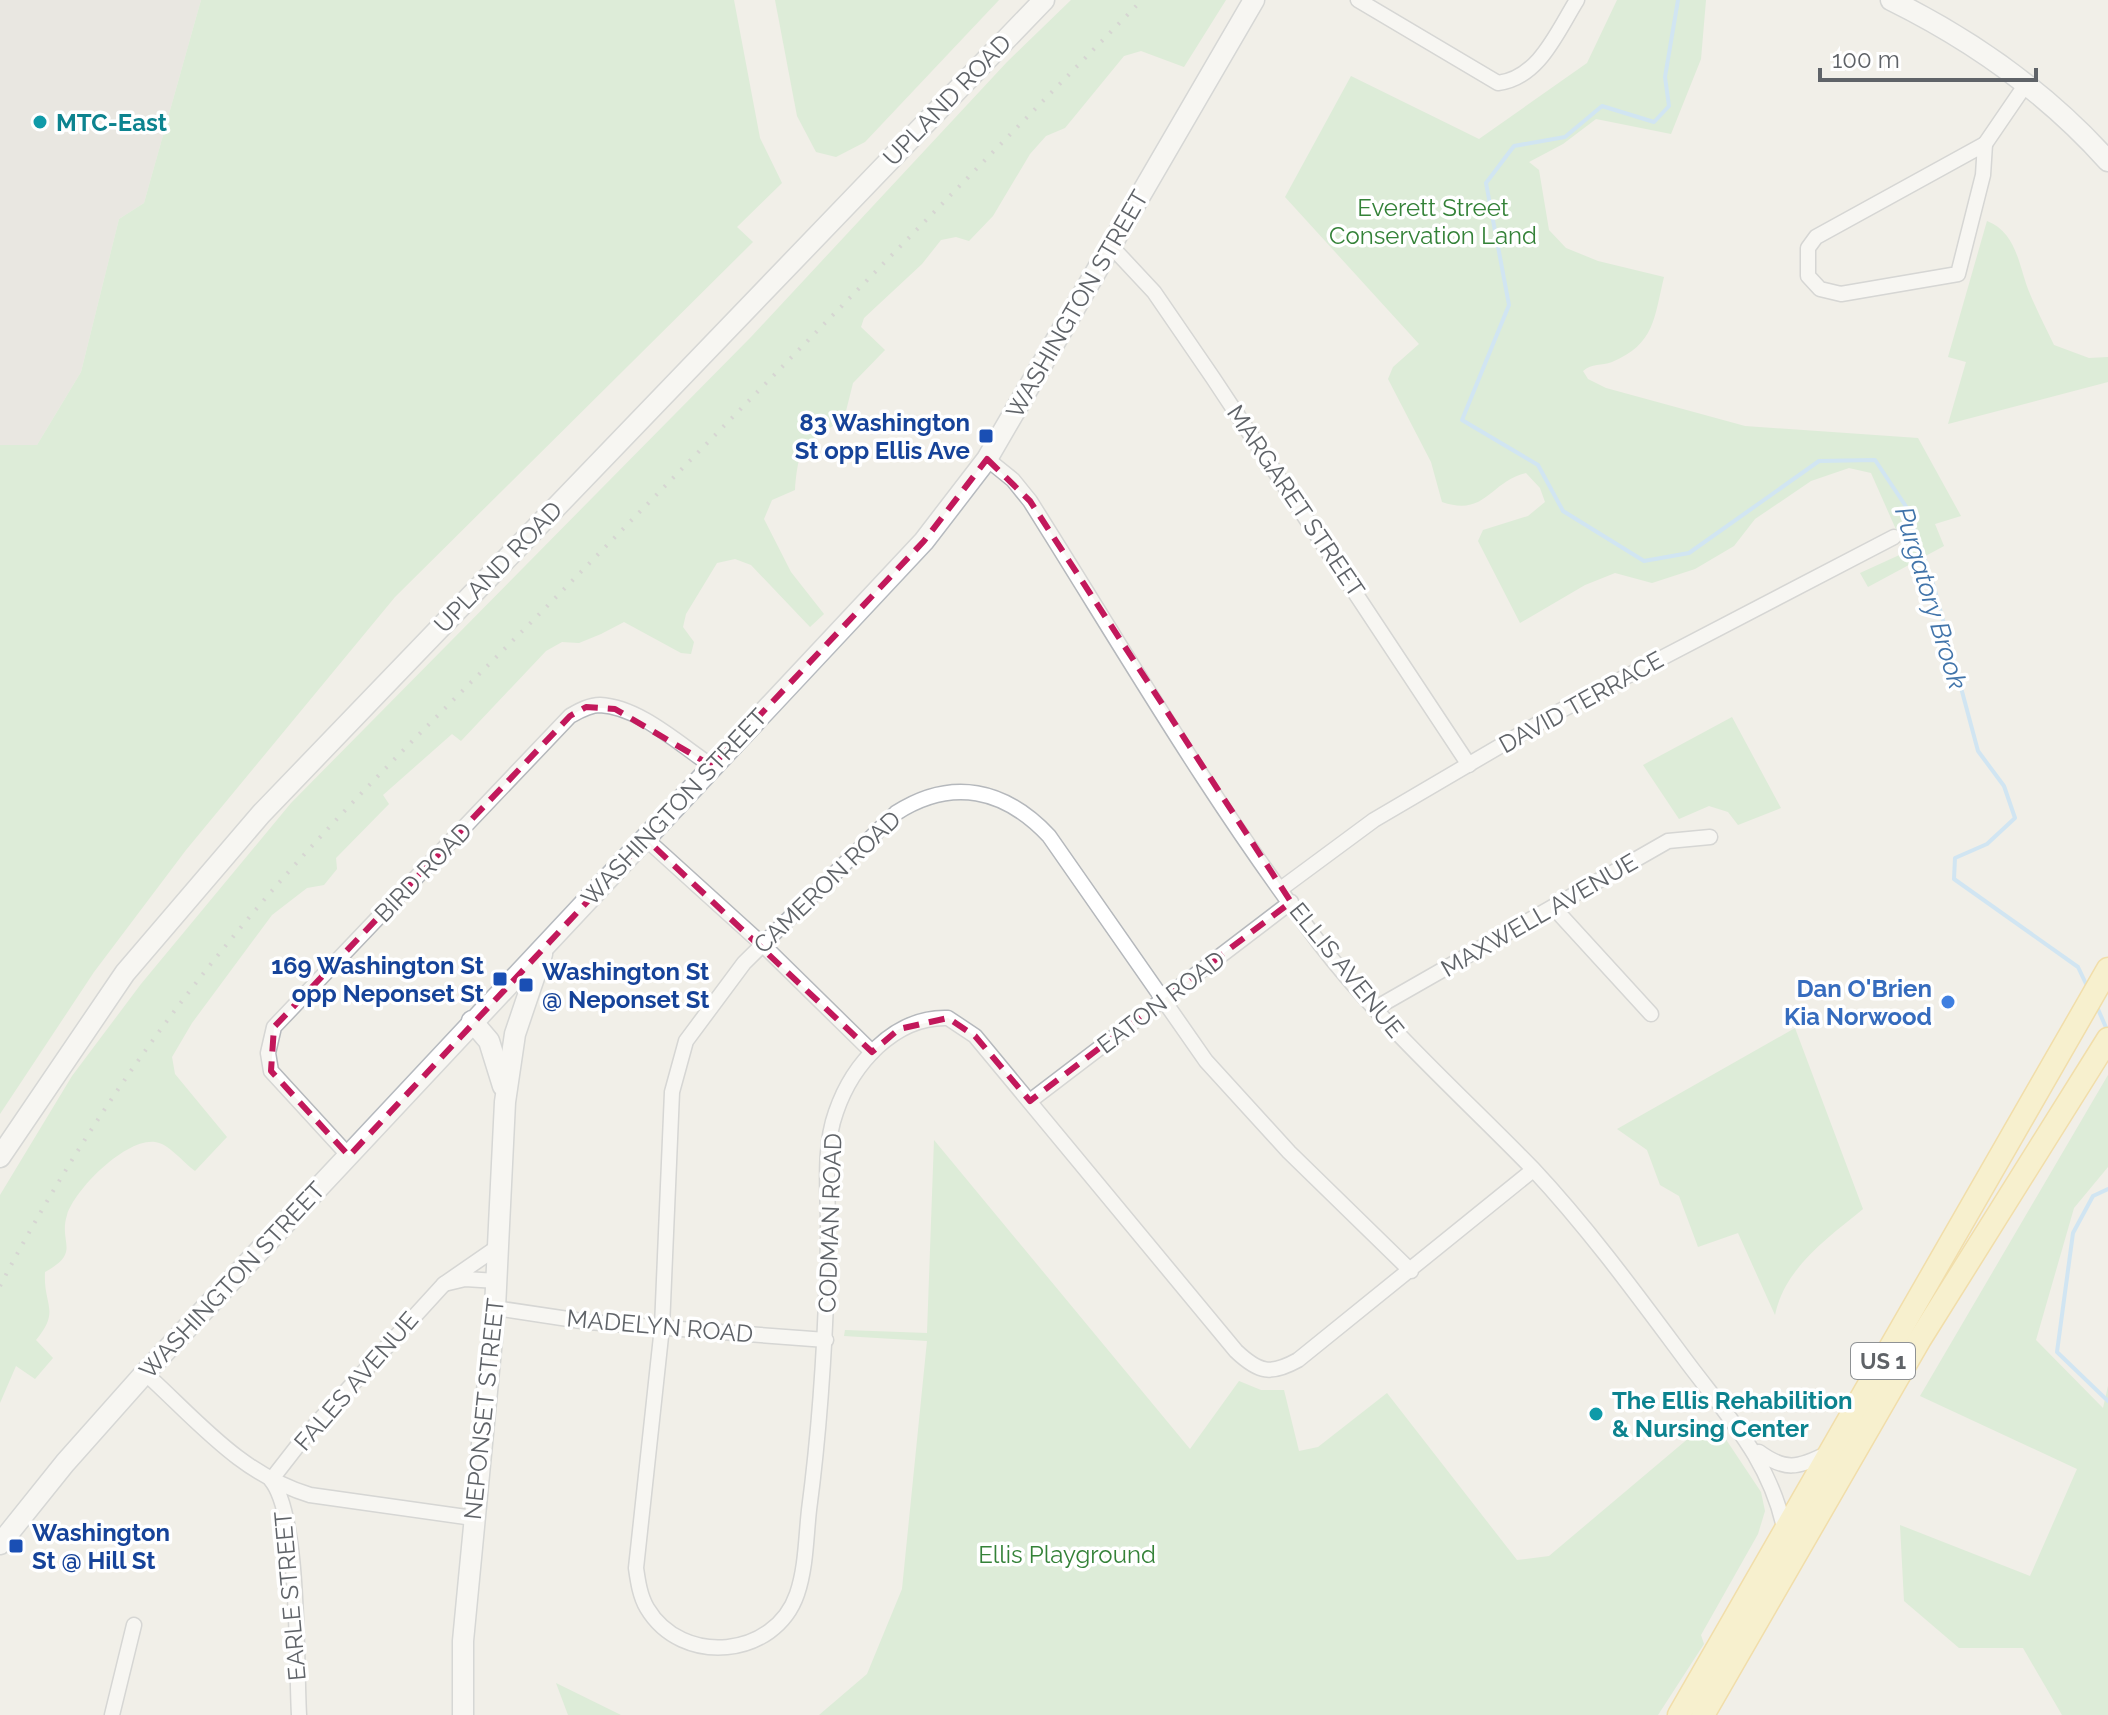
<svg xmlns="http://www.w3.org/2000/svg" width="2108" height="1715" font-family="Raleway,sans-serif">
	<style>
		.industrial { fill: #e0deda }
		.green { fill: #c5e8c5 }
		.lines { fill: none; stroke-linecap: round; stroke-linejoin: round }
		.stream { stroke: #aadaff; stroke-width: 4 }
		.street-casing { stroke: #b5b8bc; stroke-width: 17 }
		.secondary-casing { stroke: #b6babf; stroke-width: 23 }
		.primary-casing { stroke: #f2c960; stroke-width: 25 }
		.street { stroke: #fff; stroke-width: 14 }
		.secondary { stroke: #fff; stroke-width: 20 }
		.primary { stroke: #fff2af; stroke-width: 22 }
		.rail { stroke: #b6b7b8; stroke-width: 4; stroke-dasharray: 2 10; stroke-linecap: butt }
		.marked { fill: none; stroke: #c2185b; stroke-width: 6; stroke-dasharray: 16 10; stroke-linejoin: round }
		.culture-dot { fill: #0f9aa8; stroke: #fff; stroke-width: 3 }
		.transit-dot { fill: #1a4fb4; stroke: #fff; stroke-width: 3 }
		.shop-dot { fill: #3f7fe0; stroke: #fff; stroke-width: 3 }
		.labels { text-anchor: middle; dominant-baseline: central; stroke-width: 7; stroke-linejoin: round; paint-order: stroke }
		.shield { fill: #fff; stroke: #8f9295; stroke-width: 2 }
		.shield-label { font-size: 22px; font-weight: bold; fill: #5f6368 }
		.street-label { font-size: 24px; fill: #5f6368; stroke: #fff }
		.culture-label { font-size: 24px; font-weight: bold; fill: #0d838f; stroke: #fff; text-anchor: start }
		.park-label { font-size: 24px; fill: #348238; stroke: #fff }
		.transit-label { font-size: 24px; font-weight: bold; fill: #164399; stroke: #fff; text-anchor: end }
		.shop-label { font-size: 24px; font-weight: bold; fill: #366cbe; stroke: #fff; text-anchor: end }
		.water-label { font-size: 26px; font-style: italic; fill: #4174aa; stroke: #fff }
	</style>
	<rect width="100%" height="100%" fill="#f1efe8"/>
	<path class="industrial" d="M 0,0 L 201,0 L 144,203 L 119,219 L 81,372 L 37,445 L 0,445 Z"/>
	<g class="green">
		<path d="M 201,0 L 734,0 L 760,138 L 782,183 L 737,227 L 753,242 L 395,597 L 186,850 L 94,972 L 0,1114 L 0,445 L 37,445 L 81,372 L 119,219 L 144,203 Z"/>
		<path d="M 775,0 L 999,0 L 865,142 L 836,157 L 816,152 L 797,116 Z"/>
		<path d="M 1071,0 L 1226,0 L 1184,67 L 1141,51 L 1124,56 L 1065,128 L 1046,136 L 1030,154 L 993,216 L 969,241 L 956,237 L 941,240 L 922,264 L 864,318 L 861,327 L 885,350 L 853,383 L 844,419 C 805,444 799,440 795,490 L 772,500 L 764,519 L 791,572 L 824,614 L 810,627 L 751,565 L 735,559 L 717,563 L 686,614 L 683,627 L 694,642 L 691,654 L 681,653 L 624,622 L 601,634 L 579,643 L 562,642 L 546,651 L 461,741 L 452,734 L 383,795 L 389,804 L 336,858 L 337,869 L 324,885 L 307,888 L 272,915 L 192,1023 L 172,1057 L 175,1074 L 227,1137 L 195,1171 C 184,1163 168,1143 155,1142 C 126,1138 75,1189 67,1215 C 58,1243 82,1252 45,1272 C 43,1306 61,1310 36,1340 L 53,1358 L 35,1379 L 16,1366 L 0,1403 L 0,1195 L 72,1076 L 141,984 L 291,803 L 751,337 L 1007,62 Z"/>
		<path d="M 1617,0 L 1706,0 L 1701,59 L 1671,134 L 1596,119 L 1563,144 L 1529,162 L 1539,170 L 1549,230 L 1566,248 L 1598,261 L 1664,277 C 1654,318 1655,344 1612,362 C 1601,366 1592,363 1583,371 L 1588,379 L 1606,388 L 1745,426 L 1918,438 L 1961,516 L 1935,524 L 1944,546 L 1868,587 L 1860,573 L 1906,552 L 1871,473 L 1849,468 L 1811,481 L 1755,519 L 1734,546 L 1695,569 L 1652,583 L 1615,573 L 1585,585 L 1520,623 L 1478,541 L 1483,530 L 1528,516 L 1545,502 L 1540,488 L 1526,473 C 1489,482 1486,517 1442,502 L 1431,462 L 1388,379 L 1393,367 L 1419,344 L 1285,197 L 1351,76 L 1479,139 L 1587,63 Z"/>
		<path d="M 1987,221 C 2018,233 2019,269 2030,294 C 2037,311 2046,328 2054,345 L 2089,358 L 2108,357 L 2108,382 L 1948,424 L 1966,362 L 1948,357 Z"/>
		<path d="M 1732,717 L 1781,808 L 1738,825 L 1728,812 L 1709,806 L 1679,819 L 1643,765 Z"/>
		<path d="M 1795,1028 L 1863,1209 C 1828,1238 1785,1267 1775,1315 L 1738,1233 L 1698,1247 L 1679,1196 L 1660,1185 L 1647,1150 L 1617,1129 Z"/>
		<path d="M 2108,1075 L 2108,1167 L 2074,1208 L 2036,1340 L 2103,1408 L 2108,1386 L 2108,1715 L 2062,1715 L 2023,1648 L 1959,1648 L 1904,1601 L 1900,1525 L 2030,1576 L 2077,1469 L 1920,1396 Z"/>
		<path d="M 934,1140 L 1190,1449 L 1239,1381 L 1261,1390 L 1284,1390 L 1299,1451 L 1318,1447 L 1387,1393 L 1517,1560 L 1549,1556 L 1709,1421 L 1712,1425 L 1715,1423 L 1761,1492 L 1765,1511 L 1758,1534 L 1701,1635 L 1704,1644 L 1658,1715 L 819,1715 L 867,1674 L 902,1589 L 927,1341 L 844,1336 L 845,1330 L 927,1333 Z"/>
		<path d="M 556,1683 L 621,1715 L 568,1715 Z"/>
	</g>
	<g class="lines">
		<g class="stream">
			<path d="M 1678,0 L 1665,77 L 1669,106 L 1654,122 L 1602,106 L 1565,137 L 1514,146 L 1486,183 L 1509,305 L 1462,420 L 1538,465 L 1563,511 L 1644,561 L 1689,553 L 1819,461 L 1875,460 L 1907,508 L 1934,587 L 1978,751 L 2004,786 L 2015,818 L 1987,844 L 1955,858 L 1954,879 L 2078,967 L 2088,988"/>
			<path d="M 2097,1007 L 2108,1032"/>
			<path d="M 2108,1189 L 2093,1196 L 2073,1233 L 2057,1352 L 2108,1401"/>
		</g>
		<defs>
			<g id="street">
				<path d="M 1358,0 L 1498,83 C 1539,78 1557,32 1577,0"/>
				<path d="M 1985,144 L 1983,175 L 1958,274 L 1841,294 L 1820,289 L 1808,276 L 1808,248 L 1816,237 Z"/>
				<path d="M 1985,144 L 2026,84"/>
				<path d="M 1111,246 L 1154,292 L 1213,378 L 1469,765"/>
				<path d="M 987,459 L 1013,480 L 1030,501 C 1124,650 1213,804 1320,944 C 1384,1027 1461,1095 1533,1169 C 1590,1230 1640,1299 1690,1366 C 1731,1420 1771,1463 1785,1532"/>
				<path d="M 646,839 L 763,945 L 872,1052"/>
				<path d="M 1282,888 L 1374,820 L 1558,712 L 1894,537"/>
				<path d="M 1554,908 L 1651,1014"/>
				<path d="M 1374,1009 L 1668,841 L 1710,837"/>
				<path d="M 1030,1101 L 1291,902"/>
				<path d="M 349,1156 L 271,1071 L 268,1053 L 274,1027 L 570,716 C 579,711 589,705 600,705 C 640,707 680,745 712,766"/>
				<path d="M 1411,1271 L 1289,1152 L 1206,1061 L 1049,836 C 1005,789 952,777 896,813 L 744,963 L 686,1041 L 672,1092 L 662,1327 L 636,1568 C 638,1582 640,1596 647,1608 C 682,1667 775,1658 797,1594 C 806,1568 806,1537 809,1510 C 821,1420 826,1330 828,1239 C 829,1199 822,1150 836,1112 C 852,1065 894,1016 948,1018 L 975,1036 L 1236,1351 C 1259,1373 1271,1375 1298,1360 L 1533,1170"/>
				<path d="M 497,1281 L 465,1279 L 444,1284 L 499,1246"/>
				<path d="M 495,1308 L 588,1322 L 826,1340"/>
				<path d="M 145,1373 C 198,1421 240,1474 310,1495 L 473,1518"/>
				<path d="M 1759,1452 C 1785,1471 1798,1468 1826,1454"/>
				<path d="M 112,1715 L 134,1625"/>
				<path d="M 299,1715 C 296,1664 300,1515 271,1480 L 306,1435 L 444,1284"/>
			</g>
			<g id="secondary">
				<path d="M 1891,0 C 1972,40 2048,94 2108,161"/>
				<path d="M 472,1021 L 489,1041 L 503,1086"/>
				<path d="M 0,1157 L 125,973 L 261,814 L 1044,0"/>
				<path d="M 0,1544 L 65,1463 L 145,1373 L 924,541 L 987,459 L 1254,0"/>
				<path d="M 463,1715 L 463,1641 L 495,1308 L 505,1102 L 515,1034 L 542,954"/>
			</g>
			<g id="primary">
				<path d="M 1679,1715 L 2108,969"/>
				<path d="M 1703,1715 L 1920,1339 L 2108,1039"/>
			</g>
		</defs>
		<use href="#street" class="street-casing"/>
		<use href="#secondary" class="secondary-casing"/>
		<use href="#primary" class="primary-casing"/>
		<use href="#street" class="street"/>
		<use href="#secondary" class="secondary"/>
		<use href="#primary" class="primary"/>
		<path class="rail" d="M 0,1286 C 71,1150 158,1024 258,907 C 355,793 466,689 571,582 C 761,388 952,194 1142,0"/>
	</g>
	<path d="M0 0H2108V1715H0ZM 987,459 L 1030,501 L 1291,902 L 1030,1101 L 975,1036 L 948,1018 L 899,1029 L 872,1052 L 646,839 L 349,1156 L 271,1071 L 274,1027 L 570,716 L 586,707 L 615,709 L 712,766 L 924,541 Z" fill="#f1efe8" fill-opacity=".55" fill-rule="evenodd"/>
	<path class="marked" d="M 987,459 L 1030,501 L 1291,902 L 1030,1101 L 975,1036 L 948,1018 L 899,1029 L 872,1052 L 646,839 L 349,1156 L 271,1071 L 274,1027 L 570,716 L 586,707 L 615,709 L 712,766 L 924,541 Z"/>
	<g class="culture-dot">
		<circle cx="40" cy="122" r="8"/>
		<circle cx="1596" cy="1414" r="8"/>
	</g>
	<g class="transit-dot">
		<rect x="978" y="428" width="16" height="16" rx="4"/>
		<rect x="492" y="971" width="16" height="16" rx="4"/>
		<rect x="518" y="977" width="16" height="16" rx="4"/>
		<rect x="8" y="1538" width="16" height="16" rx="4"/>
	</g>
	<circle class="shop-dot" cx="1948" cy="1002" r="8"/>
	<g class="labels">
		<rect class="shield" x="1851" y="1343" width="64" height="36" rx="6"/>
		<g class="shield-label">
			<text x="1883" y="1361">US 1</text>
		</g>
		<g class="street-label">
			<text transform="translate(947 100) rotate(-46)">UPLAND ROAD</text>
			<text transform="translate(1077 304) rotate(-60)">WASHINGTON STREET</text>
			<text transform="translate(1296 501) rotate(56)">MARGARET STREET</text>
			<text transform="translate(498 567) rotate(-46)">UPLAND ROAD</text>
			<text transform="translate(1581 702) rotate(-29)">DAVID TERRACE</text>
			<text transform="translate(674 807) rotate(-47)">WASHINGTON STREET</text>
			<text transform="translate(423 872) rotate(-46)">BIRD ROAD</text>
			<text transform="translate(827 882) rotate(-44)">CAMERON ROAD</text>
			<text transform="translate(1539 915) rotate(-30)">MAXWELL AVENUE</text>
			<text transform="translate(1347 970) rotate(51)">ELLIS AVENUE</text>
			<text transform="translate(1161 1002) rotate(-37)">EATON ROAD</text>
			<text transform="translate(830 1223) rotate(-88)">CODMAN ROAD</text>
			<text transform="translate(232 1280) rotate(-47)">WASHINGTON STREET</text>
			<text transform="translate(660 1326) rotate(5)">MADELYN ROAD</text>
			<text transform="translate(356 1381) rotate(-49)">FALES AVENUE</text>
			<text transform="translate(484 1409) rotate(-84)">NEPONSET STREET</text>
			<text transform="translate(290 1596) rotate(-95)">EARLE STREET</text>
		</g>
		<g class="culture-label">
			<text x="56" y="122">MTC-East</text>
			<text x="1612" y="1400">The Ellis Rehabilition<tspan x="1612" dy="28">&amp; Nursing Center</tspan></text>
		</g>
		<g class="park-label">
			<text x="1433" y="207">Everett Street<tspan x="1433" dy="28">Conservation Land</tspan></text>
			<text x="1067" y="1554">Ellis Playground</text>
		</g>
		<g class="transit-label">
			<text x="970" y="422">83 Washington<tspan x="970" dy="28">St opp Ellis Ave</tspan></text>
			<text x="484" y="965">169 Washington St<tspan x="484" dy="28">opp Neponset St</tspan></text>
			<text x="542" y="971" text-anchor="start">Washington St<tspan x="542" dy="28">@ Neponset St</tspan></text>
			<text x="32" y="1532" text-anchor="start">Washington<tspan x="32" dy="28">St @ Hill St</tspan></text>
		</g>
		<g class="shop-label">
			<text x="1932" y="988">Dan O'Brien<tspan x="1932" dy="28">Kia Norwood</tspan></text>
		</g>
		<g class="water-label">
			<text transform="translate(1931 598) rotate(73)">Purgatory Brook</text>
		</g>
	</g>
	<path d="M1820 68v12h216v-12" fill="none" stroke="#5f6368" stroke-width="4"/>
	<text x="1832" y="68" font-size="24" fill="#5f6368" stroke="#ffffff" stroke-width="6" paint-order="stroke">100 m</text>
</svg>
